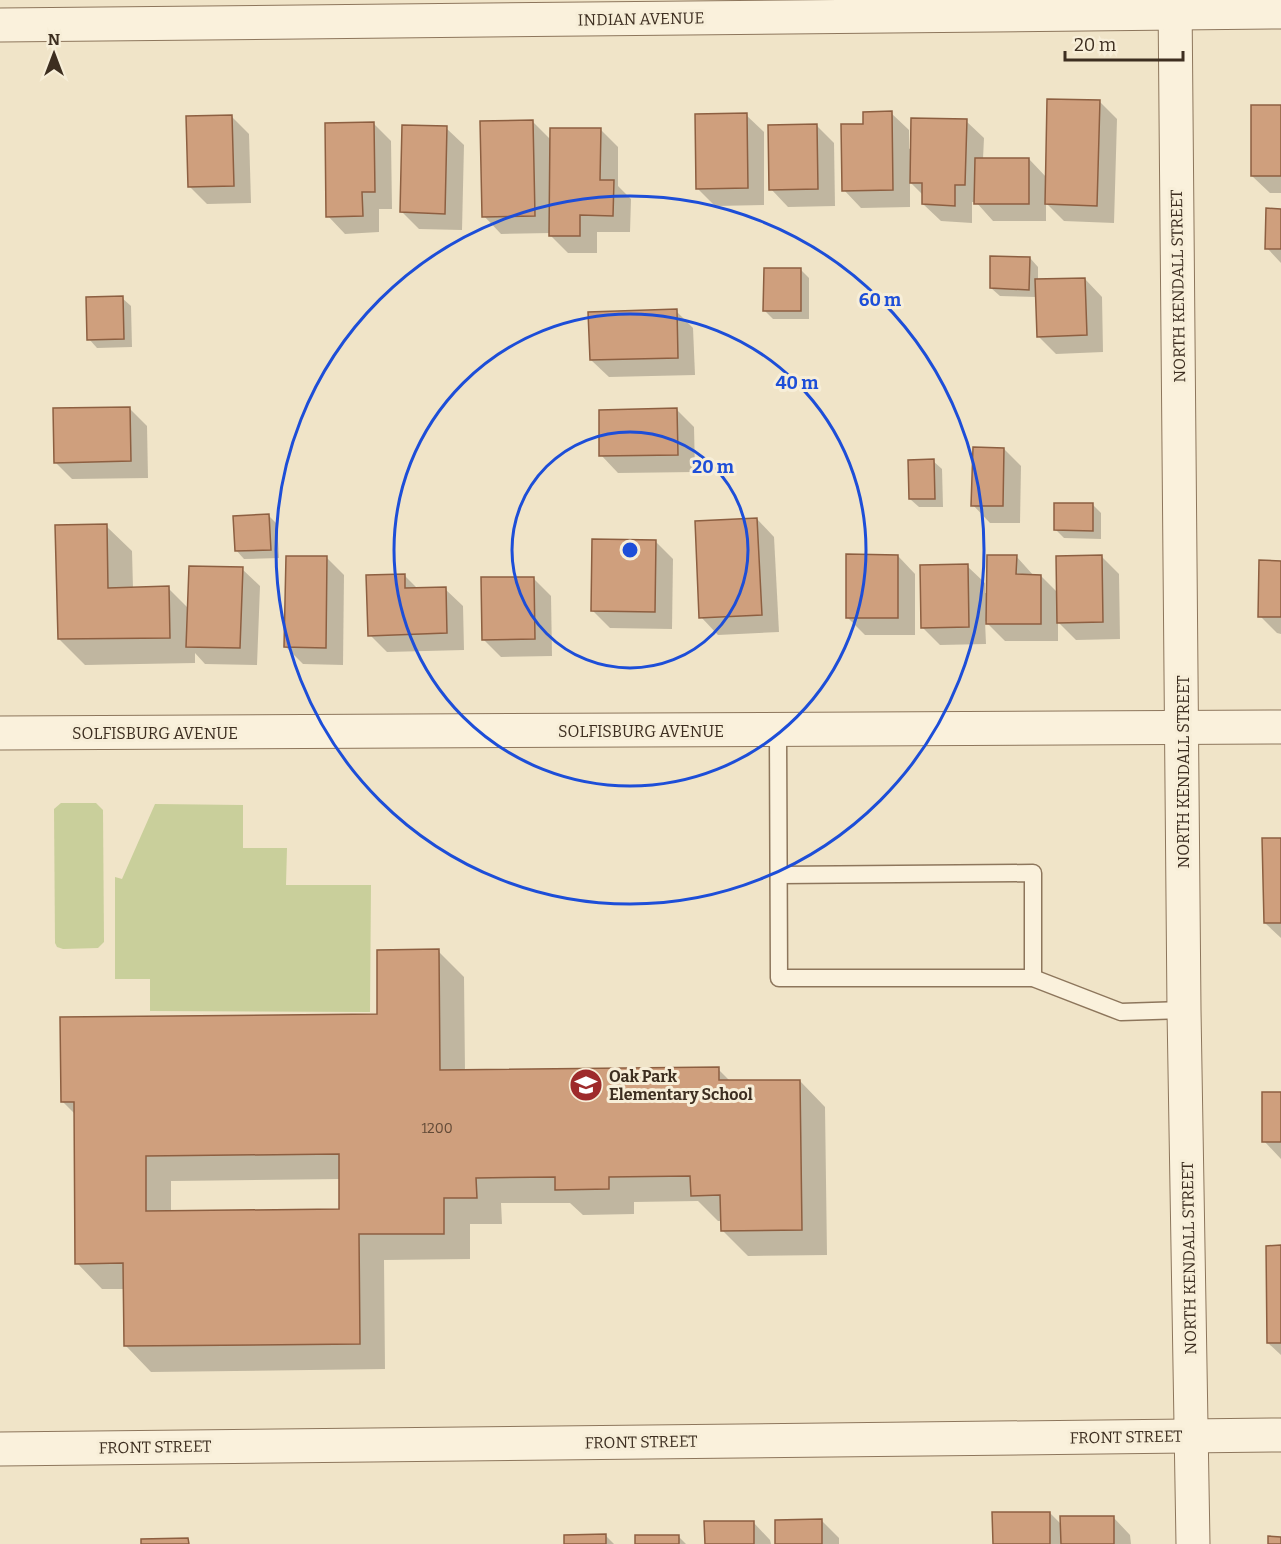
<svg xmlns="http://www.w3.org/2000/svg" width="1281" height="1544" font-family="Bitter,serif">
	<style>
		.green { fill: #c9cf9b }
		.shadow { fill: #0003; fill-rule: evenodd }
		.building { fill: #cf9f7d; stroke: #8d5f41; stroke-width: 1.5; fill-rule: evenodd }
		.lines { fill: none; stroke-linecap: round; stroke-linejoin: round }
		.lane-casing { stroke: #8d765c; stroke-width: 19 }
		.street-casing { stroke: #8d765c; stroke-width: 35 }
		.lane { stroke: #faf1dc; stroke-width: 16 }
		.street { stroke: #faf1dc; stroke-width: 33 }
		.ring { fill: none; stroke: #1d4ed8; stroke-width: 3 }
		.labels { text-anchor: middle; dominant-baseline: central; stroke-width: 6; stroke-linejoin: round; paint-order: stroke }
		.number-label { font-size: 14px; fill: #624a37 }
		.street-label { font-size: 16px; fill: #3d2e20; stroke: #f7eed8 }
		.poi-label { font-size: 16px; font-weight: bold; fill: #3d2e20; stroke: #f7eed8; text-anchor: start }
		.centre { fill: #1d4ed8; stroke: #f7eed8; stroke-width: 3 }
		.ring-label { font-size: 18px; text-anchor: middle; font-weight: bold; fill: #1d4ed8; stroke: #f7eed8; stroke-width: 6; stroke-linejoin: round; paint-order: stroke }
	</style>
	<rect width="100%" height="100%" fill="#f0e4c8"/>
	<g class="green">
		<path d="M 61,803 L 96,803 L 103,810 L 104,942 L 98,948 L 63,949 L 57,947 L 55,943 L 54,809 Z"/>
		<path d="M 155,804 L 243,805 L 243,848 L 287,848 L 286,885 L 371,885 L 370,1012 L 150,1011 L 150,979 L 115,979 L 115,877 L 122,879 Z"/>
	</g>
	<g class="shadow">
		<path d="M 1100,102 L 1117,119 L 1114,223 L 1064,221 L 1046,203 L 1046,221 L 993,221 L 976,202 L 972,202 L 972,223 L 941,221 L 923,204 L 923,195 L 910,182 L 910,207 L 861,208 L 844,190 L 865,125 L 891,113 L 909,130 L 909,149 L 966,121 L 984,138 L 983,159 L 1029,159 L 1047,178 Z"/>
		<path d="M 1281,107 L 1281,193 L 1270,193 L 1252,176 Z"/>
		<path d="M 746,115 L 764,132 L 764,205 L 715,206 L 697,188 Z"/>
		<path d="M 231,116 L 249,134 L 251,203 L 207,204 L 190,187 Z"/>
		<path d="M 532,121 L 552,141 L 601,130 L 618,147 L 618,186 L 631,199 L 630,232 L 597,232 L 597,253 L 568,253 L 550,235 L 551,233 L 501,234 L 484,216 Z"/>
		<path d="M 373,123 L 391,141 L 392,209 L 379,209 L 379,232 L 345,234 L 328,216 Z"/>
		<path d="M 816,125 L 834,143 L 835,206 L 788,207 L 771,189 Z"/>
		<path d="M 446,128 L 464,145 L 462,230 L 419,229 L 402,212 Z"/>
		<path d="M 1281,210 L 1281,263 L 1267,248 Z"/>
		<path d="M 1030,258 L 1038,267 L 1038,281 L 1085,279 L 1102,297 L 1103,352 L 1056,354 L 1038,336 L 1037,297 L 1000,296 L 991,288 Z"/>
		<path d="M 800,269 L 809,278 L 809,319 L 773,319 L 765,311 Z"/>
		<path d="M 122,298 L 131,306 L 132,347 L 97,348 L 89,339 Z"/>
		<path d="M 676,311 L 693,328 L 695,375 L 609,377 L 591,360 Z"/>
		<path d="M 129,408 L 147,426 L 148,478 L 72,479 L 55,462 Z"/>
		<path d="M 677,410 L 694,427 L 695,472 L 618,473 L 601,455 Z"/>
		<path d="M 1004,449 L 1021,466 L 1020,523 L 990,523 L 973,505 Z"/>
		<path d="M 933,461 L 942,469 L 943,507 L 919,507 L 910,499 Z"/>
		<path d="M 1093,505 L 1101,513 L 1101,539 L 1064,538 L 1055,529 Z"/>
		<path d="M 269,516 L 277,524 L 279,558 L 244,559 L 236,550 Z"/>
		<path d="M 757,519 L 774,537 L 779,632 L 718,635 L 701,617 Z"/>
		<path d="M 106,526 L 132,551 L 133,589 L 168,588 L 189,609 L 242,569 L 260,586 L 257,665 L 205,664 L 195,653 L 195,663 L 85,665 L 59,639 Z"/>
		<path d="M 655,541 L 673,559 L 672,629 L 610,628 L 593,611 Z"/>
		<path d="M 898,556 L 915,574 L 915,635 L 865,635 L 847,617 Z"/>
		<path d="M 1016,556 L 1034,576 L 1041,576 L 1058,593 L 1101,556 L 1119,574 L 1120,639 L 1076,640 L 1058,622 L 1058,641 L 1005,641 L 985,621 L 986,644 L 940,645 L 923,628 L 967,566 L 985,583 L 985,593 L 988,593 Z"/>
		<path d="M 327,558 L 344,575 L 343,665 L 303,664 L 286,647 Z"/>
		<path d="M 1281,562 L 1281,634 L 1277,633 L 1260,616 Z"/>
		<path d="M 404,575 L 418,589 L 445,589 L 463,606 L 464,650 L 387,652 L 370,635 Z"/>
		<path d="M 533,578 L 551,596 L 552,656 L 501,657 L 484,640 Z"/>
		<path d="M 1281,839 L 1281,938 L 1265,923 Z"/>
		<path d="M 438,951 L 464,977 L 465,1071 L 718,1069 L 731,1082 L 800,1081 L 825,1107 L 827,1255 L 748,1256 L 722,1230 L 722,1221 L 718,1221 L 698,1201 L 634,1202 L 634,1214 L 583,1215 L 570,1203 L 501,1203 L 502,1224 L 470,1224 L 470,1259 L 384,1260 L 385,1369 L 151,1372 L 126,1346 L 125,1289 L 102,1289 L 77,1263 L 75,1114 L 62,1101 L 379,1016 ZM 341,1179 L 341,1210 L 171,1212 L 171,1181 Z"/>
		<path d="M 1281,1094 L 1281,1159 L 1264,1141 Z"/>
		<path d="M 1281,1247 L 1281,1355 L 1268,1343 Z"/>
		<path d="M 1050,1513 L 1062,1525 L 1113,1517 L 1130,1535 L 1131,1544 L 994,1544 Z"/>
		<path d="M 821,1520 L 839,1538 L 839,1544 L 777,1544 Z"/>
		<path d="M 753,1522 L 770,1540 L 771,1544 L 707,1544 Z"/>
		<path d="M 605,1535 L 614,1544 L 565,1544 Z"/>
		<path d="M 679,1537 L 686,1544 L 636,1544 Z"/>
	</g>
	<g class="building">
		<path d="M 1047,99 L 1100,100 L 1097,206 L 1045,204 Z"/>
		<rect x="1251" y="105" width="30" height="71"/>
		<path d="M 892,111 L 893,190 L 842,191 L 841,124 L 863,124 L 863,112 Z"/>
		<path d="M 747,113 L 748,188 L 696,189 L 695,114 Z"/>
		<path d="M 232,115 L 234,186 L 188,187 L 186,116 Z"/>
		<path d="M 911,118 L 967,119 L 965,185 L 955,185 L 955,206 L 922,204 L 922,183 L 910,183 Z"/>
		<path d="M 533,120 L 535,216 L 482,217 L 480,121 Z"/>
		<path d="M 374,122 L 375,192 L 362,192 L 363,216 L 326,217 L 325,123 Z"/>
		<path d="M 817,124 L 818,189 L 769,190 L 768,125 Z"/>
		<path d="M 402,125 L 447,126 L 445,214 L 400,212 Z"/>
		<path d="M 550,128 L 601,128 L 600,180 L 614,180 L 613,216 L 580,215 L 580,236 L 549,236 Z"/>
		<path d="M 975,158 L 1029,158 L 1029,204 L 974,204 Z"/>
		<path d="M 1266,208 L 1281,209 L 1281,249 L 1265,249 Z"/>
		<path d="M 990,256 L 1030,257 L 1029,290 L 990,288 Z"/>
		<path d="M 764,268 L 801,268 L 801,311 L 763,311 Z"/>
		<path d="M 1085,278 L 1087,335 L 1037,337 L 1035,279 Z"/>
		<path d="M 123,296 L 124,339 L 87,340 L 86,297 Z"/>
		<path d="M 677,309 L 678,358 L 590,360 L 588,312 Z"/>
		<path d="M 130,407 L 131,461 L 54,463 L 53,408 Z"/>
		<path d="M 677,408 L 678,455 L 599,456 L 599,410 Z"/>
		<path d="M 973,447 L 1004,448 L 1003,506 L 971,506 Z"/>
		<path d="M 934,459 L 935,499 L 909,499 L 908,460 Z"/>
		<path d="M 1054,503 L 1093,503 L 1093,531 L 1054,530 Z"/>
		<path d="M 269,514 L 271,550 L 235,551 L 233,516 Z"/>
		<path d="M 757,518 L 762,615 L 699,618 L 695,521 Z"/>
		<path d="M 107,524 L 108,588 L 169,586 L 170,638 L 58,639 L 55,525 Z"/>
		<path d="M 592,539 L 656,540 L 655,612 L 591,611 Z"/>
		<path d="M 846,554 L 898,555 L 898,618 L 846,618 Z"/>
		<path d="M 987,555 L 1017,555 L 1016,574 L 1041,575 L 1041,624 L 986,624 Z"/>
		<path d="M 1102,555 L 1103,622 L 1057,623 L 1056,556 Z"/>
		<path d="M 286,556 L 327,556 L 326,648 L 284,647 Z"/>
		<path d="M 1259,560 L 1281,561 L 1281,617 L 1258,617 Z"/>
		<path d="M 968,564 L 969,627 L 921,628 L 920,565 Z"/>
		<path d="M 189,566 L 243,567 L 240,648 L 186,647 Z"/>
		<path d="M 405,574 L 405,588 L 446,587 L 447,633 L 368,636 L 366,575 Z"/>
		<path d="M 481,577 L 534,577 L 535,639 L 482,640 Z"/>
		<path d="M 1262,838 L 1281,838 L 1281,923 L 1264,923 Z"/>
		<path d="M 439,949 L 440,1070 L 719,1067 L 719,1080 L 800,1080 L 802,1230 L 721,1231 L 720,1195 L 691,1196 L 690,1176 L 609,1177 L 609,1189 L 555,1190 L 555,1177 L 476,1178 L 477,1198 L 444,1198 L 444,1234 L 359,1234 L 360,1344 L 124,1346 L 123,1263 L 75,1264 L 74,1102 L 61,1102 L 60,1017 L 377,1014 L 377,950 ZM 339,1154 L 339,1209 L 146,1211 L 146,1156 Z"/>
		<rect x="1262" y="1092" width="19" height="50"/>
		<path d="M 1281,1245 L 1281,1343 L 1267,1343 L 1266,1246 Z"/>
		<path d="M 992,1512 L 1050,1512 L 1050,1544 L 993,1544 Z"/>
		<path d="M 1060,1516 L 1114,1516 L 1114,1544 L 1061,1544 Z"/>
		<path d="M 822,1519 L 822,1544 L 775,1544 L 775,1520 Z"/>
		<path d="M 704,1521 L 754,1521 L 754,1544 L 705,1544 Z"/>
		<path d="M 606,1534 L 606,1544 L 564,1544 L 564,1535 Z"/>
		<rect x="635" y="1535" width="44" height="9"/>
		<path d="M 1268,1536 L 1281,1537 L 1281,1544 L 1268,1544 Z"/>
		<path d="M 188,1538 L 189,1544 L 141,1544 L 141,1539 Z"/>
	</g>
	<g class="lines">
		<defs>
			<g id="lane">
				<path d="M 778,731 L 779,978 L 1033,978 L 1121,1012 L 1184,1010"/>
				<path d="M 779,875 L 1033,873 L 1033,978"/>
			</g>
			<g id="street">
				<path d="M 1175,0 L 1184,1010 L 1193,1544"/>
				<path d="M 0,25 L 1281,12"/>
				<path d="M 0,733 L 1281,727"/>
				<path d="M 0,1449 L 1281,1435"/>
			</g>
		</defs>
		<use href="#lane" class="lane-casing"/>
		<use href="#street" class="street-casing"/>
		<use href="#lane" class="lane"/>
		<use href="#street" class="street"/>
	</g>
	<g class="ring">
		<circle cx="630" cy="550" r="118"/>
		<circle cx="630" cy="550" r="236"/>
		<circle cx="630" cy="550" r="354"/>
	</g>
	<defs>
		<symbol id="school-disc" viewBox="-11 -11 22 22"><circle r="9.5" fill="#9e2a2b" stroke="#f7eed8"/><path d="M0-5L7-2L0 1L-7-2ZM-4 1L0 2.5L4 1V4Q0 6-4 4Z" fill="#fff"/></symbol>
	</defs>
	<g fill-rule="evenodd">
		<use href="#school-disc" x="567" y="1066" width="38" height="38"/>
	</g>
	<g class="labels">
		<g class="number-label">
			<text x="437" y="1128">1200</text>
		</g>
		<g class="street-label">
			<text transform="translate(641 19) rotate(-1)">INDIAN AVENUE</text>
			<text transform="translate(1178 286) rotate(-91)">NORTH KENDALL STREET</text>
			<text x="641" y="731">SOLFISBURG AVENUE</text>
			<text x="155" y="733">SOLFISBURG AVENUE</text>
			<text transform="translate(1183 772) rotate(-90)">NORTH KENDALL STREET</text>
			<text transform="translate(1189 1258) rotate(-91)">NORTH KENDALL STREET</text>
			<text transform="translate(1126 1437) rotate(-1)">FRONT STREET</text>
			<text transform="translate(641 1442) rotate(-1)">FRONT STREET</text>
			<text transform="translate(155 1447) rotate(-1)">FRONT STREET</text>
		</g>
		<g class="poi-label">
			<text x="609" y="1076">Oak Park<tspan x="609" dy="18">Elementary School</tspan></text>
		</g>
	</g>
	<circle cx="630" cy="550" r="9" class="centre"/>
	<g class="ring-label">
		<text x="880" y="306">60 m</text>
		<text x="797" y="389">40 m</text>
		<text x="713" y="473">20 m</text>
	</g>
	<g transform="translate(54 54)" stroke="#f7eed8" stroke-width="4.5" paint-order="stroke">
	<path d="M0-4.5L10 22L0 15L-10 22Z" fill="#3d2e20"/>
	<text y="-9" font-size="16" font-weight="bold" text-anchor="middle" fill="#3d2e20">N</text>
	</g>
	<path d="M1065 51v9h118v-9" fill="none" stroke="#3d2e20" stroke-width="3"/>
	<text x="1074" y="51" font-size="18" fill="#3d2e20" stroke="#f7eed8" stroke-width="4.5" paint-order="stroke">20 m</text>
</svg>
